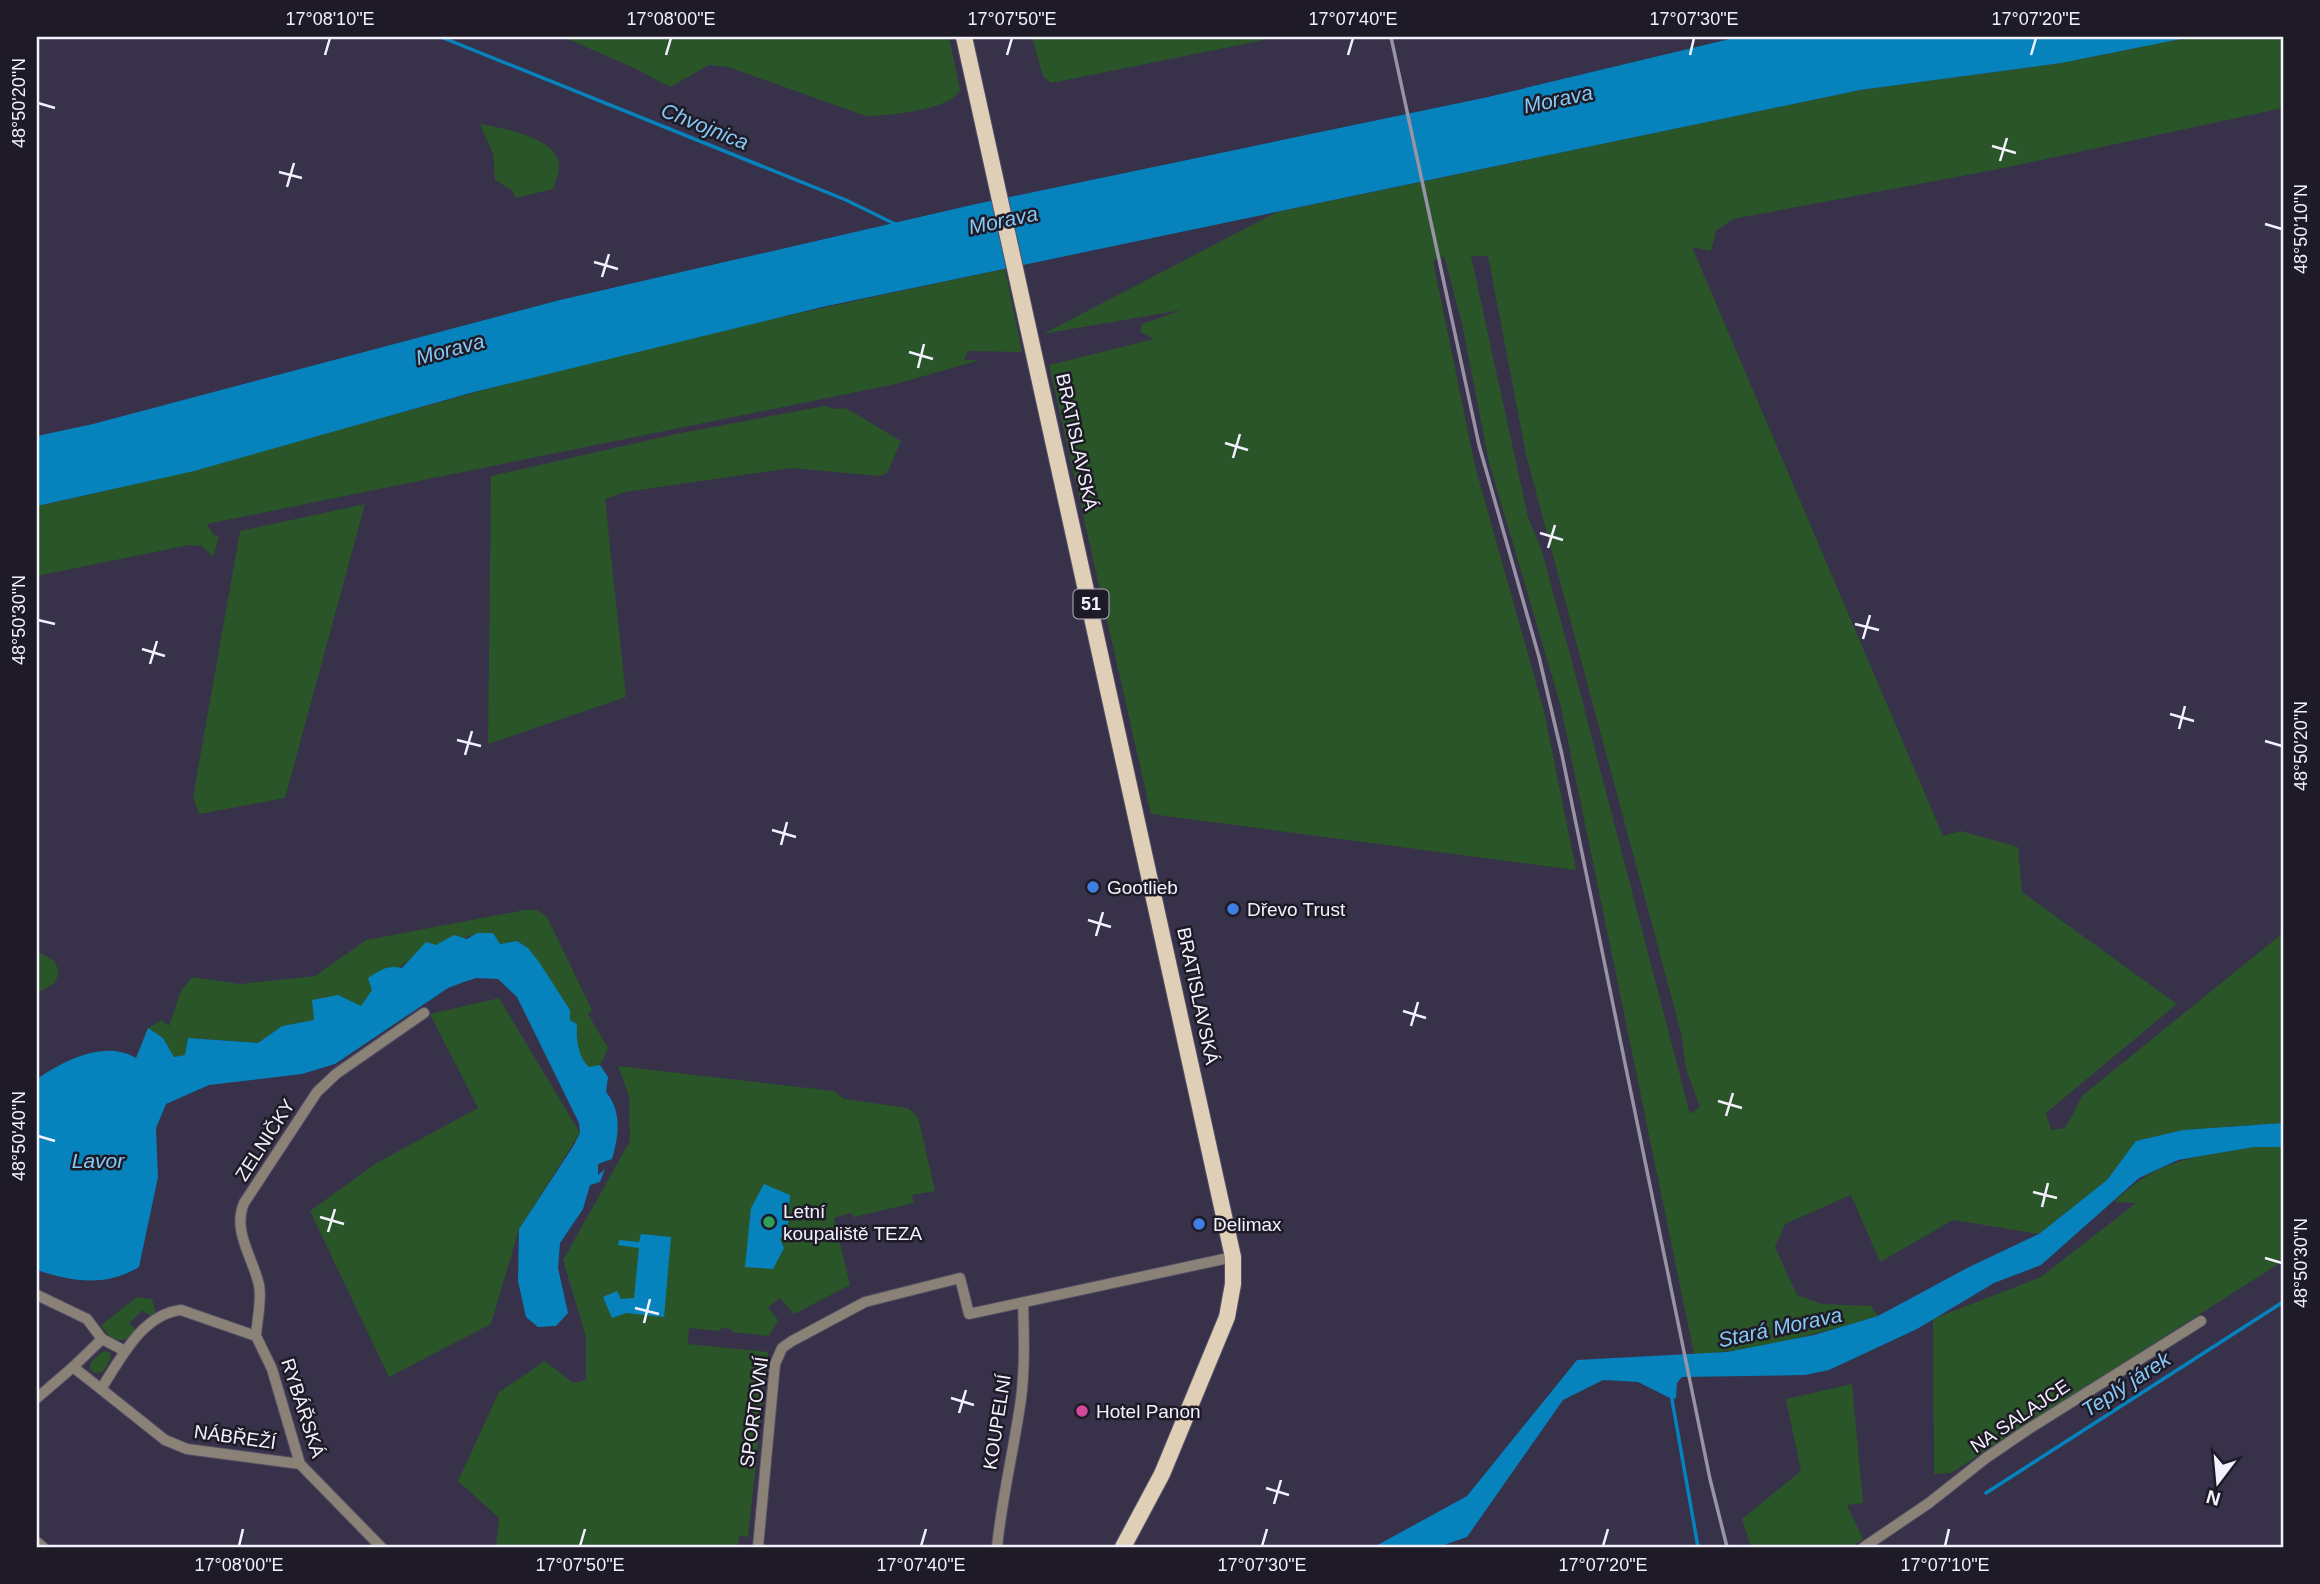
<svg xmlns="http://www.w3.org/2000/svg" width="2320" height="1584" font-family="Arial,sans-serif">
	<style>
		.green { fill: #2a5528; fill-rule: evenodd }
		.water { fill: #0683bd }
		.lines { fill: none; stroke-linecap: round; stroke-linejoin: round }
		.stream { stroke: #0683bd; stroke-width: 3.5 }
		.street-casing { stroke: #555066; stroke-width: 12 }
		.primary-casing { stroke: #555066; stroke-width: 18 }
		.street { stroke: #8a8277; stroke-width: 10 }
		.primary { stroke: #dfcfb7; stroke-width: 16 }
		.rail { stroke: #9893a6; stroke-width: 3.5 }
		.ticks { fill: none; stroke: #f4f1fe; stroke-width: 2.5 }
		.shop-dot { fill: #3f7fe0; stroke: #1e1b26; stroke-width: 2.5 }
		.leisure-dot { fill: #2e9e5b; stroke: #1e1b26; stroke-width: 2.5 }
		.hotel-dot { fill: #d1479c; stroke: #1e1b26; stroke-width: 2.5 }
		.labels { text-anchor: middle; dominant-baseline: central; stroke-width: 5; stroke-linejoin: round; paint-order: stroke }
		.shield { fill: #1e1b26; stroke: #b4b1bd; stroke-width: 2 }
		.shield-label { font-size: 18px; font-weight: bold; fill: #f4f1fe }
		.street-label { font-size: 19px; fill: #f4f1fe; stroke: #1e1b26 }
		.poi-label { font-size: 19px; fill: #f4f1fe; stroke: #1e1b26; text-anchor: start }
		.water-label { font-size: 21px; font-style: italic; fill: #84c9f7; stroke: #1e1b26 }
		.neatline { fill: none; stroke: #f4f1fe; stroke-width: 2.5 }
		.ticks-label { font-size: 18px; text-anchor: middle; fill: #f4f1fe }
	</style>
	<rect width="100%" height="100%" fill="#373149"/>
	<g class="green">
		<path d="M 563,37 L 949,37 L 960,90 C 951,110 887,116 866,116 L 728,67 L 709,65 L 670,87 L 634,68 Z"/>
		<path d="M 1032,37 L 1280,37 L 1051,83 L 1043,76 Z"/>
		<path d="M 2191,37 L 2283,37 L 2283,108 L 2004,168 L 1733,219 L 1716,231 L 1711,251 L 1692,247 L 1943,836 L 1961,831 L 2018,847 L 2022,892 L 2177,1004 L 2046,1113 L 2051,1130 L 2065,1128 L 2083,1095 L 2283,933 L 2283,1123 L 2183,1130 L 2136,1141 L 2107,1180 L 2039,1234 L 1953,1220 L 1880,1262 L 1851,1195 L 1785,1224 L 1775,1247 L 1797,1295 L 1822,1304 L 1871,1306 L 1878,1316 C 1818,1334 1757,1351 1694,1354 L 1561,707 L 1489,462 L 1462,324 L 1444,256 L 1433,261 L 1475,466 L 1544,711 L 1576,870 L 1151,814 L 1049,365 L 1154,339 L 1140,332 L 1142,324 L 1182,310 L 1043,334 L 1277,212 L 1860,90 L 2061,63 ZM 1471,256 L 1488,256 L 1526,455 L 1681,1033 L 1686,1069 L 1700,1107 L 1690,1114 L 1574,669 L 1541,548 L 1528,517 Z"/>
		<path d="M 480,124 C 502,128 560,138 559,167 C 559,175 555,183 553,189 L 516,198 L 512,190 L 495,180 L 493,154 Z"/>
		<path d="M 1005,269 L 1022,352 L 968,351 L 964,360 L 980,360 L 896,384 L 207,524 L 213,534 L 219,537 L 213,557 L 202,546 L 189,545 L 37,576 L 37,506 C 184,475 328,432 473,393 C 649,345 827,306 1005,269 Z"/>
		<path d="M 825,406 L 835,409 L 846,408 L 901,441 L 887,473 L 880,476 L 792,468 L 625,492 L 605,499 L 626,697 L 488,744 L 491,476 L 676,434 Z"/>
		<path d="M 365,504 L 285,798 L 199,814 L 193,797 L 240,531 Z"/>
		<path d="M 525,910 L 537,910 L 547,917 L 592,1010 L 588,1014 L 608,1048 C 603,1059 602,1069 588,1067 C 578,1057 576,1039 577,1024 L 570,1020 L 570,1010 L 528,948 L 517,941 L 500,944 L 477,933 C 464,940 449,940 435,946 C 415,954 390,973 374,989 C 369,994 366,1001 361,1007 L 312,1000 L 314,1020 L 282,1026 L 258,1043 L 188,1038 L 185,1055 L 174,1057 L 163,1038 L 148,1028 L 162,1020 L 169,1026 L 181,991 L 192,977 L 240,984 L 315,976 L 366,940 Z"/>
		<path d="M 37,951 L 54,961 L 59,971 L 55,983 L 37,993 Z"/>
		<path d="M 499,998 L 580,1133 L 519,1229 L 491,1324 L 389,1377 L 310,1211 L 378,1162 L 478,1108 L 430,1014 Z"/>
		<path d="M 618,1066 L 834,1091 L 844,1099 L 908,1108 L 918,1117 L 935,1191 L 912,1195 L 914,1203 L 854,1217 L 855,1220 L 851,1213 L 834,1218 L 850,1285 L 794,1314 L 780,1298 L 768,1307 L 778,1320 L 769,1336 L 732,1332 L 732,1329 L 721,1328 L 720,1331 L 689,1328 L 688,1344 L 768,1352 L 748,1537 L 739,1536 L 738,1547 L 496,1547 L 499,1518 L 458,1481 L 499,1392 L 545,1361 L 573,1383 L 586,1380 L 586,1337 L 563,1260 L 630,1141 L 629,1096 Z"/>
		<path d="M 2254,1147 L 2283,1147 L 2283,1261 L 1951,1473 L 1934,1474 L 1933,1319 L 2041,1277 L 2136,1203 L 2114,1202 C 2161,1157 2193,1158 2254,1147 Z"/>
		<path d="M 137,1297 L 152,1299 L 156,1314 L 150,1316 L 143,1310 L 129,1323 L 136,1330 L 131,1337 C 117,1344 108,1338 101,1325 Z"/>
		<path d="M 103,1351 L 110,1352 L 111,1358 L 103,1372 L 95,1373 L 90,1369 L 90,1363 Z"/>
		<path d="M 1852,1384 L 1863,1503 L 1847,1505 L 1863,1539 L 1851,1547 L 1751,1547 L 1742,1519 L 1801,1471 L 1786,1399 Z"/>
	</g>
	<g class="water">
		<path d="M 1738,37 L 2191,37 L 2061,63 L 1860,90 L 822,307 L 474,392 L 194,471 L 37,506 L 37,436 L 93,424 L 560,300 L 976,204 L 1488,97 Z"/>
		<path d="M 477,933 L 493,933 L 500,944 L 517,941 L 528,948 L 539,962 L 570,1010 L 570,1020 L 577,1024 C 576,1039 578,1057 589,1067 L 600,1065 L 608,1077 L 606,1092 C 622,1111 619,1136 612,1159 L 598,1164 L 598,1175 L 605,1169 L 600,1182 L 590,1185 L 583,1209 L 560,1243 L 558,1268 L 568,1313 L 556,1326 L 538,1327 L 526,1317 L 518,1281 L 519,1229 L 574,1145 L 580,1133 L 579,1123 L 517,997 L 498,979 L 476,978 L 464,982 L 448,988 L 335,1064 L 302,1074 L 209,1085 L 166,1104 L 156,1128 L 158,1177 L 139,1267 C 106,1287 72,1282 37,1270 L 37,1079 C 63,1061 105,1039 136,1058 L 148,1028 L 163,1038 L 174,1057 L 185,1055 L 188,1038 L 258,1043 L 282,1026 L 314,1020 L 312,1000 L 338,995 L 361,1006 L 372,990 L 368,978 C 381,970 387,965 402,968 L 426,942 L 436,945 L 454,935 L 467,939 Z"/>
		<path d="M 2283,1123 L 2283,1147 L 2254,1147 L 2178,1160 L 2139,1178 L 2041,1265 L 1994,1283 L 1917,1329 L 1829,1370 L 1805,1375 L 1682,1377 L 1677,1383 L 1676,1398 L 1672,1399 L 1638,1382 L 1603,1380 L 1563,1400 L 1467,1537 L 1438,1547 L 1374,1547 L 1467,1496 L 1577,1360 L 1727,1352 L 1814,1335 L 1878,1316 L 1969,1267 L 2039,1234 L 2107,1180 L 2136,1141 L 2183,1130 Z"/>
		<path d="M 764,1184 L 790,1195 L 787,1235 L 780,1239 L 784,1248 L 773,1269 L 745,1267 L 751,1208 Z"/>
		<path d="M 641,1234 L 671,1237 L 664,1317 L 626,1313 L 612,1318 L 603,1297 L 617,1291 L 621,1299 L 634,1298 L 639,1248 L 618,1245 L 619,1240 L 639,1242 Z"/>
	</g>
	<g class="lines">
		<g class="stream">
			<path d="M 441,37 L 846,200 L 895,224"/>
			<path d="M 1671,1394 L 1698,1547"/>
			<path d="M 1986,1493 L 2283,1302"/>
		</g>
		<defs>
			<g id="street">
				<path d="M 37,1295 L 87,1319 L 102,1339 L 125,1351"/>
				<path d="M 256,1336 C 257,1320 262,1300 259,1285 C 253,1258 232,1231 244,1203 L 317,1092 L 336,1074 L 424,1013"/>
				<path d="M 101,1389 L 73,1367 L 102,1339"/>
				<path d="M 37,1398 L 73,1367"/>
				<path d="M 300,1464 L 187,1449 L 165,1440 L 101,1389 C 120,1360 142,1314 181,1310 L 256,1336 L 272,1369 L 300,1464 L 381,1547"/>
				<path d="M 37,1542 L 43,1547"/>
				<path d="M 758,1547 L 775,1364 L 782,1348 L 792,1341 L 865,1302 L 960,1278 L 969,1314 L 1233,1257"/>
				<path d="M 997,1547 C 1002,1497 1014,1449 1021,1399 C 1025,1367 1024,1335 1023,1303"/>
				<path d="M 1864,1547 L 1929,1503 L 1986,1458 L 2027,1430 L 2201,1321"/>
			</g>
			<path id="primary" d="M 964,37 L 1233,1257 L 1233,1284 L 1227,1317 L 1162,1474 L 1123,1547"/>
		</defs>
		<use href="#street" class="street-casing"/>
		<use href="#primary" class="primary-casing"/>
		<use href="#street" class="street"/>
		<use href="#primary" class="primary"/>
		<path class="rail" d="M 1391,37 L 1479,445 L 1539,657 L 1562,755 L 1710,1479 L 1727,1547"/>
	</g>
	<path class="ticks" d="M 325,55 L 330,38M 666,55 L 671,38M 1007,55 L 1012,38M 1348,55 L 1353,38M 1690,55 L 1694,38M 2031,55 L 2036,38M 38,103 L 55,108M 1992,146 L 2016,153M 2000,161 L 2007,138M 279,172 L 302,178M 287,187 L 294,163M 2265,224 L 2282,229M 594,262 L 618,269M 602,277 L 609,254M 909,352 L 933,359M 918,368 L 924,344M 1225,443 L 1248,450M 1233,458 L 1240,434M 1540,533 L 1563,540M 1548,548 L 1555,525M 38,620 L 55,624M 1855,624 L 1879,630M 1863,639 L 1870,615M 142,649 L 165,656M 150,664 L 157,641M 2170,714 L 2194,721M 2179,729 L 2185,706M 457,740 L 481,746M 2265,741 L 2282,746M 465,755 L 472,731M 772,830 L 796,837M 781,845 L 787,822M 1088,920 L 1111,927M 1096,936 L 1103,912M 1403,1011 L 1426,1018M 1411,1026 L 1418,1002M 1718,1101 L 1742,1108M 1726,1116 L 1733,1093M 38,1136 L 55,1141M 2033,1192 L 2057,1198M 2042,1207 L 2048,1183M 320,1217 L 344,1224M 328,1232 L 335,1209M 2265,1258 L 2282,1263M 635,1308 L 659,1314M 644,1323 L 650,1299M 951,1398 L 974,1405M 959,1413 L 966,1390M 1266,1488 L 1289,1495M 1274,1504 L 1281,1480M 239,1546 L 243,1529M 580,1546 L 585,1529M 921,1546 L 926,1529M 1262,1546 L 1267,1529M 1603,1546 L 1608,1529M 1945,1546 L 1949,1529"/>
	<g class="shop-dot">
		<circle cx="1093" cy="887" r="7"/>
		<circle cx="1233" cy="909" r="7"/>
		<circle cx="1199" cy="1224" r="7"/>
	</g>
	<circle class="leisure-dot" cx="769" cy="1222" r="7"/>
	<circle class="hotel-dot" cx="1082" cy="1411" r="7"/>
	<g class="labels">
		<rect class="shield" x="1073.5" y="589.5" width="35" height="29" rx="5"/>
		<g class="shield-label">
			<text x="1091" y="604">51</text>
		</g>
		<g class="street-label">
			<text transform="translate(1077 442) rotate(78)">BRATISLAVSKÁ</text>
			<text transform="translate(1198 996) rotate(78)">BRATISLAVSKÁ</text>
			<text transform="translate(265 1140) rotate(-57)">ZELNIČKY</text>
			<text transform="translate(303 1408) rotate(72)">RYBÁŘSKÁ</text>
			<text transform="translate(754 1412) rotate(-82)">SPORTOVNÍ</text>
			<text transform="translate(2020 1416) rotate(-34)">NA SALAJCE</text>
			<text transform="translate(997 1422) rotate(-81)">KOUPELNÍ</text>
			<text transform="translate(235 1437) rotate(8)">NÁBŘEŽÍ</text>
		</g>
		<g class="poi-label">
			<text x="1107" y="887">Gootlieb</text>
			<text x="1247" y="909">Dřevo Trust</text>
			<text x="783" y="1211">Letní<tspan x="783" dy="22">koupaliště TEZA</tspan></text>
			<text x="1213" y="1224">Delimax</text>
			<text x="1096" y="1411">Hotel Panon</text>
		</g>
		<g class="water-label">
			<text transform="translate(1558 99) rotate(-12)">Morava</text>
			<text transform="translate(705 126) rotate(22)">Chvojnica</text>
			<text transform="translate(1003 220) rotate(-12)">Morava</text>
			<text transform="translate(450 349) rotate(-15)">Morava</text>
			<text x="98" y="1160">Lavor</text>
			<text transform="translate(1780 1327) rotate(-12)">Stará Morava</text>
			<text transform="translate(2126 1384) rotate(-33)">Teplý járek</text>
		</g>
	</g>
	<rect width="2320" height="1584" fill="none" stroke="#1e1b26" stroke-width="77"/>
	<g transform="translate(2218 1482) rotate(196)" stroke="#1e1b26" stroke-width="5" paint-order="stroke">
	<path d="M0-5L12 26L0 18L-12 26Z" fill="#f4f1fe"/>
	<text y="-10" font-size="19" font-weight="bold" text-anchor="middle" fill="#f4f1fe">N</text>
	</g>
	<rect x="38" y="38" width="2244" height="1508" class="neatline"/>
	<g class="ticks-label">
		<text x="330" y="25">17°08'10"E</text>
		<text x="671" y="25">17°08'00"E</text>
		<text x="1012" y="25">17°07'50"E</text>
		<text x="1353" y="25">17°07'40"E</text>
		<text x="1694" y="25">17°07'30"E</text>
		<text x="2036" y="25">17°07'20"E</text>
		<text transform="translate(19 103) rotate(-90)" y="6">48°50'20"N</text>
		<text transform="translate(2301 229) rotate(-90)" y="6">48°50'10"N</text>
		<text transform="translate(19 620) rotate(-90)" y="6">48°50'30"N</text>
		<text transform="translate(2301 746) rotate(-90)" y="6">48°50'20"N</text>
		<text transform="translate(19 1136) rotate(-90)" y="6">48°50'40"N</text>
		<text transform="translate(2301 1263) rotate(-90)" y="6">48°50'30"N</text>
		<text x="239" y="1571">17°08'00"E</text>
		<text x="580" y="1571">17°07'50"E</text>
		<text x="921" y="1571">17°07'40"E</text>
		<text x="1262" y="1571">17°07'30"E</text>
		<text x="1603" y="1571">17°07'20"E</text>
		<text x="1945" y="1571">17°07'10"E</text>
	</g>
</svg>
